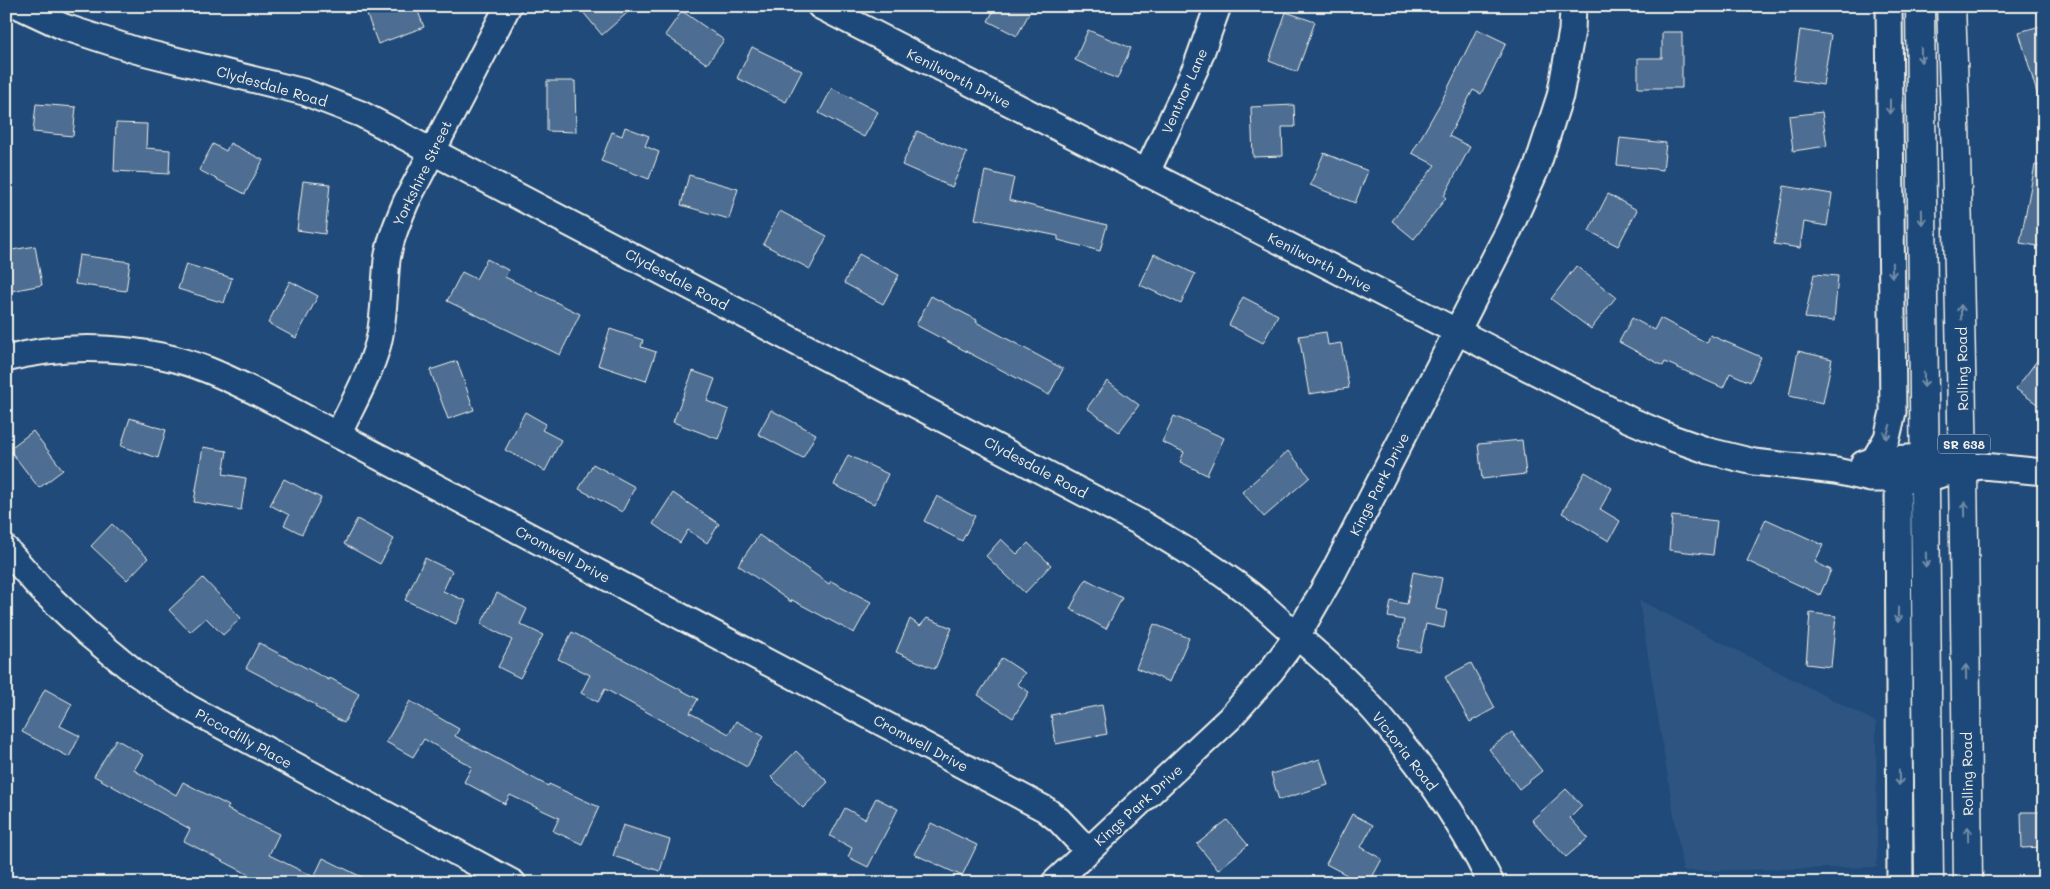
<svg xmlns="http://www.w3.org/2000/svg" width="2050" height="889" font-family="Mali,sans-serif">
	<style>
		.built { fill: #2d5581 }
		.building { fill: #4d6e92; stroke: #f4f1e8 }
		.lines { fill: none; stroke-linecap: round; stroke-linejoin: round }
		.minor-casing { stroke: #f4f1e8; stroke-width: 29 }
		.major-casing { stroke: #f4f1e8; stroke-width: 31 }
		.minor { stroke: #1f4a7a; stroke-width: 25 }
		.major { stroke: #1f4a7a; stroke-width: 28 }
		.oneway { stroke: #748da6 }
		.labels { text-anchor: middle; dominant-baseline: central; stroke-width: 4.5; stroke-linejoin: round; paint-order: stroke }
		.shield { fill: #1f4a7a; stroke: #b4bfc7; stroke-width: 1 }
		.shield-label { font-size: 12px; font-weight: bold; fill: #f4f1e8 }
		.street-label { font-size: 14px; fill: #f4f1e8; stroke: #1f4a7a }
	</style>
	<rect width="100%" height="100%" fill="#1f4a7a"/>
	<filter id="ink" filterUnits="userSpaceOnUse"><feTurbulence type="fractalNoise" baseFrequency=".02" numOctaves="2"/><feDisplacementMap in="SourceGraphic" scale="10" xChannelSelector="R" yChannelSelector="G"/><feConvolveMatrix kernelMatrix="1 2 1 2 8 2 1 2 1" color-interpolation-filters="sRGB"/></filter>
	<g filter="url(#ink)">
		<path class="built" d="M 1639,600 L 1876,722 L 1877,867 L 1683,871 Z"/>
		<g class="building">
			<path d="M 391,6 L 416,6 L 424,27 L 378,44 L 367,15 Z"/>
			<path d="M 578,6 L 635,6 L 602,35 Z"/>
			<path d="M 996,6 L 1033,6 L 1017,36 L 988,21 Z"/>
			<path d="M 682,11 L 724,40 L 707,64 L 665,35 Z"/>
			<path d="M 1286,12 L 1315,22 L 1297,72 L 1269,61 Z"/>
			<path d="M 2044,25 L 2044,100 L 2039,100 L 2019,32 Z"/>
			<path d="M 1477,29 L 1506,43 L 1481,94 L 1473,90 L 1449,136 L 1470,147 L 1444,196 L 1446,198 L 1414,239 L 1392,221 L 1435,165 L 1412,153 L 1440,104 Z"/>
			<path d="M 1088,30 L 1131,48 L 1117,79 L 1075,60 Z"/>
			<path d="M 1800,30 L 1831,35 L 1823,85 L 1793,80 Z"/>
			<path d="M 1662,32 L 1682,32 L 1682,88 L 1638,88 L 1638,58 L 1662,58 Z"/>
			<path d="M 752,47 L 802,71 L 786,102 L 737,78 Z"/>
			<path d="M 547,81 L 575,81 L 576,132 L 547,131 Z"/>
			<path d="M 832,88 L 878,112 L 864,137 L 819,113 Z"/>
			<path d="M 36,104 L 76,107 L 73,136 L 33,132 Z"/>
			<path d="M 1294,105 L 1295,127 L 1282,127 L 1283,156 L 1253,157 L 1251,107 Z"/>
			<path d="M 1822,112 L 1827,146 L 1793,151 L 1789,116 Z"/>
			<path d="M 116,123 L 147,124 L 146,148 L 170,150 L 169,174 L 114,171 Z"/>
			<path d="M 625,127 L 649,136 L 645,146 L 659,152 L 649,179 L 601,161 L 612,132 L 622,136 Z"/>
			<path d="M 917,131 L 967,153 L 952,187 L 902,165 Z"/>
			<path d="M 1620,138 L 1666,143 L 1663,170 L 1617,165 Z"/>
			<path d="M 230,143 L 263,160 L 245,194 L 199,170 L 213,144 L 226,151 Z"/>
			<path d="M 1324,153 L 1368,171 L 1355,203 L 1310,185 Z"/>
			<path d="M 2035,165 L 2044,166 L 2044,247 L 2020,243 Z"/>
			<path d="M 985,171 L 1014,178 L 1009,200 L 1107,225 L 1100,251 L 1058,240 L 1058,236 L 975,219 Z"/>
			<path d="M 689,175 L 738,189 L 729,219 L 681,205 Z"/>
			<path d="M 303,181 L 330,184 L 325,234 L 297,230 Z"/>
			<path d="M 1784,186 L 1832,194 L 1827,226 L 1804,222 L 1800,248 L 1774,244 Z"/>
			<path d="M 1608,194 L 1637,210 L 1618,246 L 1589,231 Z"/>
			<path d="M 780,211 L 827,236 L 810,269 L 763,244 Z"/>
			<path d="M 35,246 L 42,285 L 6,292 L 6,251 Z"/>
			<path d="M 859,254 L 899,275 L 883,304 L 844,283 Z"/>
			<path d="M 1154,254 L 1195,274 L 1181,304 L 1140,285 Z"/>
			<path d="M 79,255 L 130,262 L 126,291 L 75,284 Z"/>
			<path d="M 487,259 L 508,270 L 505,277 L 580,314 L 560,355 L 447,301 L 462,272 L 476,279 Z"/>
			<path d="M 186,264 L 232,278 L 224,303 L 178,289 Z"/>
			<path d="M 1576,266 L 1616,297 L 1591,329 L 1551,299 Z"/>
			<path d="M 1814,274 L 1838,276 L 1834,321 L 1805,318 Z"/>
			<path d="M 290,281 L 318,296 L 296,338 L 268,323 Z"/>
			<path d="M 931,296 L 977,320 L 976,322 L 1063,369 L 1049,395 L 916,325 Z"/>
			<path d="M 1243,297 L 1278,315 L 1263,343 L 1229,325 Z"/>
			<path d="M 1632,318 L 1654,330 L 1660,318 L 1707,343 L 1710,335 L 1761,357 L 1750,382 L 1730,373 L 1723,388 L 1665,362 L 1663,366 L 1619,342 Z"/>
			<path d="M 610,329 L 643,340 L 641,347 L 656,352 L 646,381 L 598,365 Z"/>
			<path d="M 1326,332 L 1328,345 L 1341,343 L 1349,388 L 1309,394 L 1299,336 Z"/>
			<path d="M 1798,351 L 1832,359 L 1823,403 L 1789,396 Z"/>
			<path d="M 2044,351 L 2044,409 L 2016,389 Z"/>
			<path d="M 457,361 L 474,410 L 448,419 L 430,370 Z"/>
			<path d="M 693,371 L 715,379 L 707,401 L 729,410 L 718,439 L 673,422 Z"/>
			<path d="M 1107,381 L 1139,405 L 1119,432 L 1087,408 Z"/>
			<path d="M 771,410 L 816,434 L 803,458 L 758,434 Z"/>
			<path d="M 525,412 L 546,424 L 542,430 L 561,440 L 545,471 L 505,450 Z"/>
			<path d="M 1174,416 L 1224,438 L 1207,475 L 1180,462 L 1184,452 L 1162,442 Z"/>
			<path d="M 130,418 L 166,430 L 158,458 L 121,446 Z"/>
			<path d="M 33,431 L 63,470 L 39,488 L 9,449 Z"/>
			<path d="M 1522,440 L 1526,474 L 1482,479 L 1478,444 Z"/>
			<path d="M 203,447 L 227,451 L 223,474 L 246,478 L 241,510 L 194,502 Z"/>
			<path d="M 1288,451 L 1310,477 L 1264,517 L 1242,492 Z"/>
			<path d="M 848,455 L 888,474 L 874,504 L 834,485 Z"/>
			<path d="M 593,464 L 635,487 L 622,512 L 579,489 Z"/>
			<path d="M 1585,472 L 1612,488 L 1600,509 L 1620,521 L 1609,541 L 1562,513 Z"/>
			<path d="M 284,479 L 321,498 L 302,534 L 284,525 L 289,515 L 270,505 Z"/>
			<path d="M 673,493 L 719,524 L 707,543 L 688,530 L 680,543 L 653,524 Z"/>
			<path d="M 937,496 L 975,516 L 962,541 L 924,521 Z"/>
			<path d="M 1672,516 L 1717,521 L 1713,555 L 1669,550 Z"/>
			<path d="M 357,519 L 394,539 L 380,564 L 344,544 Z"/>
			<path d="M 1766,519 L 1823,545 L 1815,562 L 1831,570 L 1820,595 L 1747,561 Z"/>
			<path d="M 112,524 L 148,558 L 127,580 L 91,546 Z"/>
			<path d="M 759,535 L 829,584 L 831,581 L 871,602 L 854,633 L 792,600 L 791,602 L 738,565 Z"/>
			<path d="M 1001,539 L 1017,554 L 1028,543 L 1051,565 L 1025,593 L 986,556 Z"/>
			<path d="M 425,558 L 452,571 L 443,591 L 466,601 L 456,624 L 405,600 Z"/>
			<path d="M 1413,572 L 1442,578 L 1436,609 L 1447,611 L 1444,628 L 1426,624 L 1420,652 L 1398,648 L 1404,620 L 1388,617 L 1391,601 L 1407,604 Z"/>
			<path d="M 203,578 L 241,618 L 223,635 L 206,618 L 190,632 L 169,610 Z"/>
			<path d="M 1086,579 L 1122,598 L 1106,629 L 1070,609 Z"/>
			<path d="M 497,593 L 527,609 L 520,624 L 543,635 L 520,678 L 498,667 L 512,640 L 481,624 Z"/>
			<path d="M 1810,613 L 1836,616 L 1831,667 L 1806,664 Z"/>
			<path d="M 927,618 L 952,628 L 935,669 L 896,652 L 910,619 L 920,626 Z"/>
			<path d="M 1154,624 L 1189,638 L 1170,682 L 1136,668 Z"/>
			<path d="M 572,632 L 698,699 L 690,713 L 729,734 L 736,721 L 763,736 L 747,767 L 605,689 L 598,702 L 581,693 L 590,675 L 558,659 Z"/>
			<path d="M 259,643 L 329,680 L 330,678 L 359,694 L 344,723 L 315,707 L 316,705 L 246,668 Z"/>
			<path d="M 1002,658 L 1025,673 L 1017,684 L 1029,692 L 1013,718 L 978,695 Z"/>
			<path d="M 1471,663 L 1495,708 L 1470,722 L 1445,677 Z"/>
			<path d="M 45,689 L 72,704 L 60,726 L 80,736 L 69,757 L 22,732 Z"/>
			<path d="M 410,701 L 459,729 L 455,736 L 548,786 L 549,784 L 599,807 L 582,844 L 553,831 L 559,818 L 510,795 L 505,804 L 464,782 L 472,767 L 424,739 L 413,757 L 386,742 Z"/>
			<path d="M 1102,705 L 1107,734 L 1056,744 L 1051,715 Z"/>
			<path d="M 1512,732 L 1542,771 L 1519,789 L 1489,749 Z"/>
			<path d="M 116,739 L 143,755 L 134,770 L 176,795 L 183,782 L 229,806 L 227,809 L 279,834 L 269,855 L 314,877 L 323,858 L 374,883 L 265,883 L 184,841 L 190,829 L 94,776 Z"/>
			<path d="M 796,751 L 828,782 L 803,808 L 771,777 Z"/>
			<path d="M 1320,759 L 1328,785 L 1279,800 L 1271,774 Z"/>
			<path d="M 1566,789 L 1582,806 L 1570,818 L 1588,838 L 1566,857 L 1532,820 Z"/>
			<path d="M 876,798 L 898,809 L 868,867 L 848,857 L 852,848 L 830,836 L 845,808 L 865,819 Z"/>
			<path d="M 2021,812 L 2044,812 L 2044,847 L 2022,848 Z"/>
			<path d="M 1352,814 L 1373,825 L 1361,847 L 1382,859 L 1369,883 L 1362,883 L 1326,864 Z"/>
			<path d="M 1227,820 L 1248,845 L 1218,870 L 1197,844 Z"/>
			<path d="M 931,823 L 977,845 L 962,876 L 914,854 Z"/>
			<path d="M 623,825 L 670,840 L 660,871 L 613,856 Z"/>
		</g>
		<g class="lines">
			<defs>
				<g id="minor">
					<path d="M 19,6 L 64,27 L 135,50 L 304,92 L 361,114 L 1139,522 C 1176,544 1213,566 1247,592 C 1265,606 1281,622 1298,637 C 1320,656 1342,675 1362,697 C 1411,750 1459,817 1491,883"/>
					<path d="M 820,6 L 1630,420 L 1672,438 L 1709,451 L 1754,462 L 1836,471 L 1871,479 L 1925,479 L 1964,468 L 1983,466 L 2044,472"/>
					<path d="M 1146,174 L 1196,67 L 1218,6"/>
					<path d="M 6,359 C 69,342 148,346 208,370 C 253,388 295,413 338,435 L 1045,809 L 1059,820 L 1088,851"/>
					<path d="M 338,435 C 352,405 369,376 378,344 C 385,317 384,288 387,260 C 390,240 398,221 406,202 L 508,6"/>
					<path d="M 1874,460 L 1887,438 L 1893,412 L 1889,6"/>
					<path d="M 1863,464 L 1874,460 L 1925,457 L 1944,462"/>
					<path d="M 1898,479 L 1900,883"/>
					<path d="M 6,549 L 41,589 L 87,633 L 136,673 L 189,708 L 513,883"/>
					<path d="M 1054,883 L 1230,718 L 1271,671 L 1297,636 L 1333,573 L 1509,230 L 1537,167 L 1560,96 L 1572,31 L 1573,6"/>
				</g>
				<g id="major">
					<path d="M 1920,6 L 1929,883"/>
					<path d="M 1951,6 C 1962,298 1965,590 1968,883"/>
				</g>
			</defs>
			<use href="#minor" class="minor-casing"/>
			<use href="#major" class="major-casing"/>
			<use href="#minor" class="minor"/>
			<use href="#major" class="major"/>
		</g>
		<defs><path id="oneway-shaft" d="M-6 0H5M1.5-3L5.5 0L1.5 3" fill="none" stroke-width="1.6" stroke-linecap="round" stroke-linejoin="round" transform="scale(1.25)"/></defs>
		<g class="oneway">
			<use href="#oneway-shaft" transform="translate(1921 55) rotate(89)"/>
			<use href="#oneway-shaft" transform="translate(1890 107) rotate(90)"/>
			<use href="#oneway-shaft" transform="translate(1922 217) rotate(89)"/>
			<use href="#oneway-shaft" transform="translate(1892 270) rotate(89)"/>
			<use href="#oneway-shaft" transform="translate(1961 312) rotate(-91)"/>
			<use href="#oneway-shaft" transform="translate(1924 380) rotate(89)"/>
			<use href="#oneway-shaft" transform="translate(1888 432) rotate(108)"/>
			<use href="#oneway-shaft" transform="translate(1965 509) rotate(-91)"/>
			<use href="#oneway-shaft" transform="translate(1926 560) rotate(89)"/>
			<use href="#oneway-shaft" transform="translate(1898 615) rotate(90)"/>
			<use href="#oneway-shaft" transform="translate(1966 672) rotate(-91)"/>
			<use href="#oneway-shaft" transform="translate(1899 778) rotate(89)"/>
			<use href="#oneway-shaft" transform="translate(1968 834) rotate(-91)"/>
		</g>
	</g>
	<g class="labels">
		<rect class="shield" x="1938" y="434.5" width="52" height="19" rx="4"/>
		<g class="shield-label">
			<text x="1964" y="444">SR 638</text>
		</g>
		<g class="street-label">
			<text transform="translate(959 78) rotate(27)">Kenilworth Drive</text>
			<text transform="translate(272 86) rotate(16)">Clydesdale Road</text>
			<text transform="translate(1184 91) rotate(-66)">Ventnor Lane</text>
			<text transform="translate(422 173) rotate(-64)">Yorkshire Street</text>
			<text transform="translate(1320 262) rotate(27)">Kenilworth Drive</text>
			<text transform="translate(677 279) rotate(28)">Clydesdale Road</text>
			<text transform="translate(1962 369) rotate(-91)">Rolling Road</text>
			<text transform="translate(1036 467) rotate(28)">Clydesdale Road</text>
			<text transform="translate(1379 484) rotate(-63)">Kings Park Drive</text>
			<text transform="translate(563 554) rotate(28)">Cromwell Drive</text>
			<text transform="translate(244 738) rotate(29)">Piccadilly Place</text>
			<text transform="translate(921 743) rotate(28)">Cromwell Drive</text>
			<text transform="translate(1405 751) rotate(52)">Victoria Road</text>
			<text transform="translate(1967 774) rotate(-91)">Rolling Road</text>
			<text transform="translate(1138 805) rotate(-42)">Kings Park Drive</text>
		</g>
	</g>
	<rect width="2050" height="889" fill="none" stroke="#1f4a7a" stroke-width="25"/>
	<rect x="12" y="12" width="2025" height="864" fill="none" stroke="#f4f1e8" stroke-width="2" filter="url(#ink)"/>
</svg>
